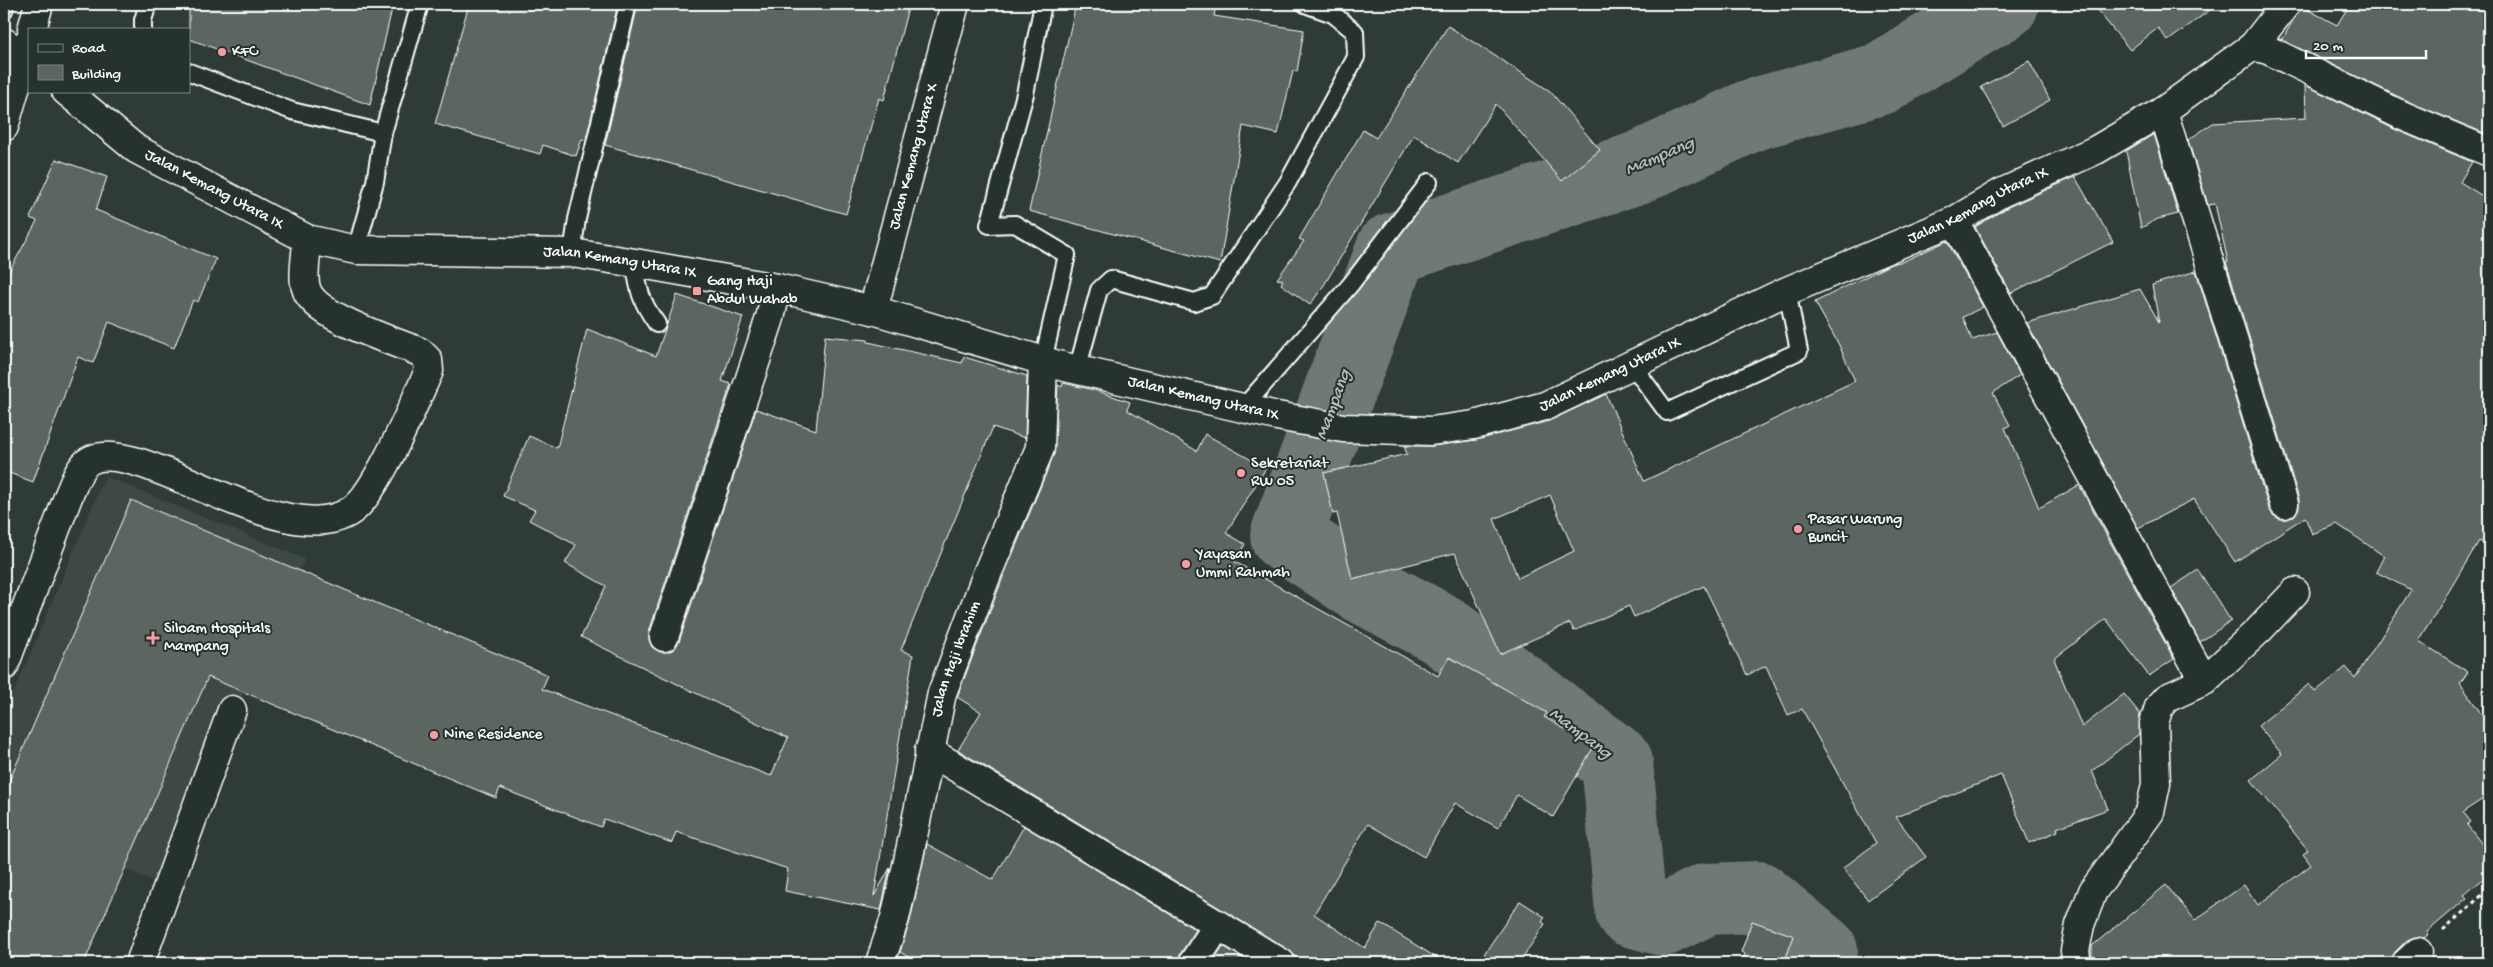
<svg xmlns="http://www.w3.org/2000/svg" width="2493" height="967" font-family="'Gochi Hand',sans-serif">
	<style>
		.built { fill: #3c4842 }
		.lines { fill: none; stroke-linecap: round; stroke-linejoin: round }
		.river { stroke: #707975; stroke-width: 72 }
		.building { fill: #5b6661; stroke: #fff; fill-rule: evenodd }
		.lane-casing { stroke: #fff; stroke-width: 20 }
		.street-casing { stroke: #fff; stroke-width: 31 }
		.secondary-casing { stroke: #fff; stroke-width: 31 }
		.primary-casing { stroke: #fff; stroke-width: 31 }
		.path { stroke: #fff; stroke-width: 3; stroke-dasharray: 4 4; stroke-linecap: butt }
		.lane { stroke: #26332d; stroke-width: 16 }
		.street { stroke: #26332d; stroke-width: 28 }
		.secondary { stroke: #26332d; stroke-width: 28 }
		.primary { stroke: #26332d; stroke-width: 28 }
		.poi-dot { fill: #ff9aa2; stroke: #26332d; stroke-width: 2 }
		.labels { text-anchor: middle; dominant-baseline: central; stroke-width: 4; stroke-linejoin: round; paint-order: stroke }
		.poi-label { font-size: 16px; fill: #fff; stroke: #26332d; text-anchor: start }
		.street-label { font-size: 16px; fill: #fff; stroke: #26332d }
		.water-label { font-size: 18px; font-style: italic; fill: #b8bcba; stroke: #26332d }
	</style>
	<rect width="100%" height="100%" fill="#2f3b35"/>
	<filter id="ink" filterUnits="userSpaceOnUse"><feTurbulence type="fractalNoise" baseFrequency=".02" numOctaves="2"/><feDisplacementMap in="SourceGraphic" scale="10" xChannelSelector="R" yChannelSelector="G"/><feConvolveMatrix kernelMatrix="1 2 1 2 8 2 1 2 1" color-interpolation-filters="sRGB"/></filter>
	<g filter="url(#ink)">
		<path class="built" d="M 105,476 L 305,559 L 157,883 L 4,817 L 4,716 Z"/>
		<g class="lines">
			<path class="river" d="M 1821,963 L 1822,951 L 1757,897 L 1707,899 L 1664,920 L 1631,911 L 1617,762 L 1442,630 L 1362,587 L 1286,536 L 1392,249 L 1640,167 L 1752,115 L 1880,79 L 2003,4"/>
		</g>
		<g class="building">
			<path d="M 189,4 L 393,4 L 370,105 L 189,39 Z"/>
			<path d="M 469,4 L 618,4 L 586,140 L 582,139 L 576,156 L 543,145 L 540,154 L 435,124 Z"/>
			<path d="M 638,4 L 909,4 L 884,100 L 879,98 L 846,214 L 605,145 Z"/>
			<path d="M 1076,4 L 1188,4 L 1215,10 L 1214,16 L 1304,30 L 1297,72 L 1293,71 L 1278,134 L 1243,126 L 1220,263 L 1029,211 Z"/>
			<path d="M 2092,4 L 2218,4 L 2168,41 L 2158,28 L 2130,50 Z"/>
			<path d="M 2350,4 L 2471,4 L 2489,15 L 2489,135 L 2407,101 L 2282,40 L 2301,6 L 2337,25 Z"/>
			<path d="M 1448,26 L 1550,91 L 1600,150 L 1562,181 L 1496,104 L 1458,163 L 1414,135 L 1324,285 L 1310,305 L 1281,284 L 1283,280 L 1277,279 L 1304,241 L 1299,239 L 1363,130 L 1376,138 Z"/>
			<path d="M 2029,61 L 2050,100 L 2003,126 L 1981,87 Z"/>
			<path d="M 2305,85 L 2394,129 L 2472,162 L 2460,182 L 2489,200 L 2489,546 L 2479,541 L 2419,641 L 2468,672 L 2460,683 L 2489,725 L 2489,795 L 2463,812 L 2471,822 L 2467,825 L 2489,853 L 2489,874 L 2464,895 L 2467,898 L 2427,932 L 2429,934 L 2424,938 L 2415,937 L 2407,940 L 2395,952 L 2391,963 L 2092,963 L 2092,946 L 2166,885 L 2195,920 L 2244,885 L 2258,905 L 2311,865 L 2303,854 L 2308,850 L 2251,780 L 2282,754 L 2258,726 L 2309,684 L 2315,692 L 2346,667 L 2355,678 L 2411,590 L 2376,572 L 2384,556 L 2337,524 L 2312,534 L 2305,517 L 2235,562 L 2194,499 L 2138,528 L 2027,323 L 2140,289 L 2159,322 L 2152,285 L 2196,271 L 2269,509 L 2273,515 L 2280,519 L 2288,519 L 2295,515 L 2299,508 L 2299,499 L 2226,262 L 2228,262 L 2215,204 L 2208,205 L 2188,140 L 2213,123 L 2306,118 Z"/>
			<path d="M 2154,134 L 2178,214 L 2158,219 L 2141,228 L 2126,151 Z"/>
			<path d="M 56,159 L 107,177 L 96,210 L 216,259 L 198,302 L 193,300 L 174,348 L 109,322 L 93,363 L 78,357 L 33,482 L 4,471 L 4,281 L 37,221 L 30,218 Z"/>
			<path d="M 2075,177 L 2113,242 L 2011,293 L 1975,227 L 2008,207 Z"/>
			<path d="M 1947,241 L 1983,307 L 1963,317 L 1972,340 L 1997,332 L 2020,375 L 1993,393 L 2010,425 L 2005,428 L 2039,508 L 2079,485 L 2174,659 L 2149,676 L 2106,619 L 2054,659 L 2082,727 L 2124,694 L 2140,714 L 2139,734 L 2092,771 L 2108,809 L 2057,828 L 2058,831 L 2029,843 L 2001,775 L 1896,817 L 1926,857 L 1868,900 L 1843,868 L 1876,843 L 1802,709 L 1788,715 L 1766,666 L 1747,675 L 1704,586 L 1634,617 L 1629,606 L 1574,631 L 1570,623 L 1500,654 L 1455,553 L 1352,579 L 1337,513 L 1333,514 L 1324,473 L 1407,454 L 1404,446 L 1433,446 L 1476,440 L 1549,421 L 1606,394 L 1644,481 L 1855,381 L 1839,345 L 1815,302 L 1891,264 L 1904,261 ZM 1550,495 L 1574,551 L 1518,578 L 1494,519 Z"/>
			<path d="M 677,295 L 743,317 L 722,381 L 731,384 L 649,632 L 649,640 L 652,647 L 660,652 L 668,652 L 674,649 L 679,642 L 756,409 L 816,430 L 825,336 L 868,340 L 868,342 L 962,363 L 964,357 L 1027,376 L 1025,438 L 993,427 L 901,650 L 913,655 L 874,896 L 890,868 L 881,910 L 785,891 L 788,869 L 676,832 L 672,843 L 604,819 L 601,827 L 500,788 L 496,798 L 208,677 L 84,963 L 4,963 L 4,793 L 131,500 L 548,675 L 542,689 L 771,776 L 788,738 L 581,637 L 606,586 L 565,563 L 576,545 L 529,520 L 535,510 L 503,496 L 529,436 L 557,448 L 587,329 L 656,356 Z"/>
			<path d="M 1063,383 L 1094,390 L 1130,402 L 1127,410 L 1197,451 L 1205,434 L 1266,468 L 1226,533 L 1245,544 L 1235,562 L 1438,676 L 1449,657 L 1547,713 L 1544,717 L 1594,746 L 1553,817 L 1517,795 L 1498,828 L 1455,803 L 1424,857 L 1368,824 L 1314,914 L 1365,948 L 1380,923 L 1445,963 L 1297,963 L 1294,955 L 1289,950 L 958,750 L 981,712 L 957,697 L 1002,580 L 1054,454 L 1058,385 L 1062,387 Z"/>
			<path d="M 2198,570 L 2231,621 L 2200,642 L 2171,588 Z"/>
			<path d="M 1024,826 L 1196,930 L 1180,954 L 1178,963 L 918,963 L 900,952 L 910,921 L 927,844 L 993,880 Z"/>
			<path d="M 1520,901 L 1545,917 L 1542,922 L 1545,924 L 1519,963 L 1478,963 Z"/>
			<path d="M 1752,921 L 1794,936 L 1784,963 L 1742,963 L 1745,954 L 1741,952 Z"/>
			<path d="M 1223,946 L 1251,963 L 1212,963 Z"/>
		</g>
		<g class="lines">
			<defs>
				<g id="lane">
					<path d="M 4,10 L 5,4"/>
					<path d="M 143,29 L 143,20 L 148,4"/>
					<path d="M 189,72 L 292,111 L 383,133"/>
					<path d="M 356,250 L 375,182 L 383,133 L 420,4"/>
					<path d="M 572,253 L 577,219 L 628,4"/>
					<path d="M 635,263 C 638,290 641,302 657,324"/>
					<path d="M 1043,361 L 1067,255 L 1015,224 L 989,225 L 1025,94 L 1043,4"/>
					<path d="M 1633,366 L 1667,412 L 1799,351 L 1787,291"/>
					<path d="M 1077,370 L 1099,290 L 1111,279 L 1194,302 L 1212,296 L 1288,182 L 1356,57 L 1355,32 L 1333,14 L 1305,4"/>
					<path d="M 1243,408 L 1351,284 L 1429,182"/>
				</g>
				<g id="street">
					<path d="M 2253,46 L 2268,50 L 2401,115 L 2489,152"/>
					<path d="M 2163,111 L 2284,504"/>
					<path d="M 1954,221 L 2204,681"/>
					<path id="s1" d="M 873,310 L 955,4"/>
					<path d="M 664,637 L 770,318 L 777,288"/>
					<path d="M 4,666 L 68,497 C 73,486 79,467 89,461 C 136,432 286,557 352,510 C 377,493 414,403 429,371 L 428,360 L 420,352 C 394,341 313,317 306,288 C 302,277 307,252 307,239"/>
					<path d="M 929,751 L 1281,963"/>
					<path d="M 140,963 L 232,710"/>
					<path id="s2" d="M 880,963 L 895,918 L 908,861 L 942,693 L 987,574 L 1040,448 L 1043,361"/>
					<path d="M 1193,963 L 1218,925"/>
					<path d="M 2077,963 L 2075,951 L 2080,925 L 2093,891 L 2150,812 L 2156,784 L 2154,723 L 2159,707 L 2167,698 L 2204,681 L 2259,630 L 2295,592"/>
					<path d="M 2406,963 L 2418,952"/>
				</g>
				<g id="secondary">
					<path d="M 4,42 L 29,61"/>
					<path id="s3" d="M 66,91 L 136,149 L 307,239 L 356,250 L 572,253 L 635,263 L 777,288 L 873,310 L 1061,366 L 1277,416 L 1343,428 L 1431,431 L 1474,425 L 1545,406 L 1787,291 L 1954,221 L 2001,193 L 2096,150 L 2163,111 L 2253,46 L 2286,4"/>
				</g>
				<g id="primary">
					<path d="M 32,29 L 39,4"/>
					<path d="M 4,127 L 29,41"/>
				</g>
			</defs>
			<use href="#lane" class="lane-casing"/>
			<use href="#street" class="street-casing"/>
			<use href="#secondary" class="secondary-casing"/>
			<use href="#primary" class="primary-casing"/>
			<path class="path" d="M 2443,930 L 2489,889"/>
			<use href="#lane" class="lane"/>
			<use href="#street" class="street"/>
			<use href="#secondary" class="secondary"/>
			<use href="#primary" class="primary"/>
		</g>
	</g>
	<g class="poi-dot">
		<circle cx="222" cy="52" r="5"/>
		<rect x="692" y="286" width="10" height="10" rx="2.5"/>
		<circle cx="1241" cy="473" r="5"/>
		<circle cx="1798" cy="529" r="5"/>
		<circle cx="1186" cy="564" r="5"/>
		<path d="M150.5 630.5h5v5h5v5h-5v5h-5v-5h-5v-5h5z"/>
		<circle cx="434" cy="735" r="5"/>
	</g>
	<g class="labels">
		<g class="poi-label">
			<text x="232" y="52">KFC</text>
			<text x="707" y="282">Gang Haji<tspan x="707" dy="18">Abdul Wahab</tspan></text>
			<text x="1251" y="464">Sekretariat<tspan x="1251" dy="18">RW 05</tspan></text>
			<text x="1808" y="520">Pasar Warung<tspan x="1808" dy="18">Buncit</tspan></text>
			<text x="1196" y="555">Yayasan<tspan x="1196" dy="18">Ummi Rahmah</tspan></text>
			<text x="164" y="629">Siloam Hospitals<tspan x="164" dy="18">Mampang</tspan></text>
			<text x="444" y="735">Nine Residence</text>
		</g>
		<g class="street-label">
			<text stroke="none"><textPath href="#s1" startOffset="159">Jalan Kemang Utara X</textPath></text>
			<text stroke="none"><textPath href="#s3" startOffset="179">Jalan Kemang Utara IX</textPath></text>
			<text stroke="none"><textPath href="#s3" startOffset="2024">Jalan Kemang Utara IX</textPath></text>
			<text stroke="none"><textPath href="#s3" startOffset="599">Jalan Kemang Utara IX</textPath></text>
			<text stroke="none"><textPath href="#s3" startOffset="1619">Jalan Kemang Utara IX</textPath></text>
			<text stroke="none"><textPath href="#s3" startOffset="1199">Jalan Kemang Utara IX</textPath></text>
			<text stroke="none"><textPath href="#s2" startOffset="314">Jalan Haji Ibrahim</textPath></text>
		</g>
		<g class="water-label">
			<text transform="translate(1660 157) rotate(-23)">Mampang</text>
			<text transform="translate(1334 405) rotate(-70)">Mampang</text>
			<text transform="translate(1580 734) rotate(37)">Mampang</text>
		</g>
	</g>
	<rect width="2493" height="967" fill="none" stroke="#26332d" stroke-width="20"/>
	<rect x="10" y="10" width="2473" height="947" fill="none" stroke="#fff" stroke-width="2" filter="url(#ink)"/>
	<rect x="28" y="28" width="162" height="65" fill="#26332d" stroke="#7d8581"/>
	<rect x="38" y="44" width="25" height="8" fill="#26332d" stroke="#7d8581"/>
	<text x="72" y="52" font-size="15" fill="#ffffff">Road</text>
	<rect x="38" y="65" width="25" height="15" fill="#5b6661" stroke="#7d8581"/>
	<text x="72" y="78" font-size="15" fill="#ffffff">Building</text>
	<path d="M2306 50v8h120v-8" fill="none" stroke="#ffffff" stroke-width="2.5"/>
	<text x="2313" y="50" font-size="15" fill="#ffffff" stroke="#26332d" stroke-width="4" paint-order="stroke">20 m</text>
</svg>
